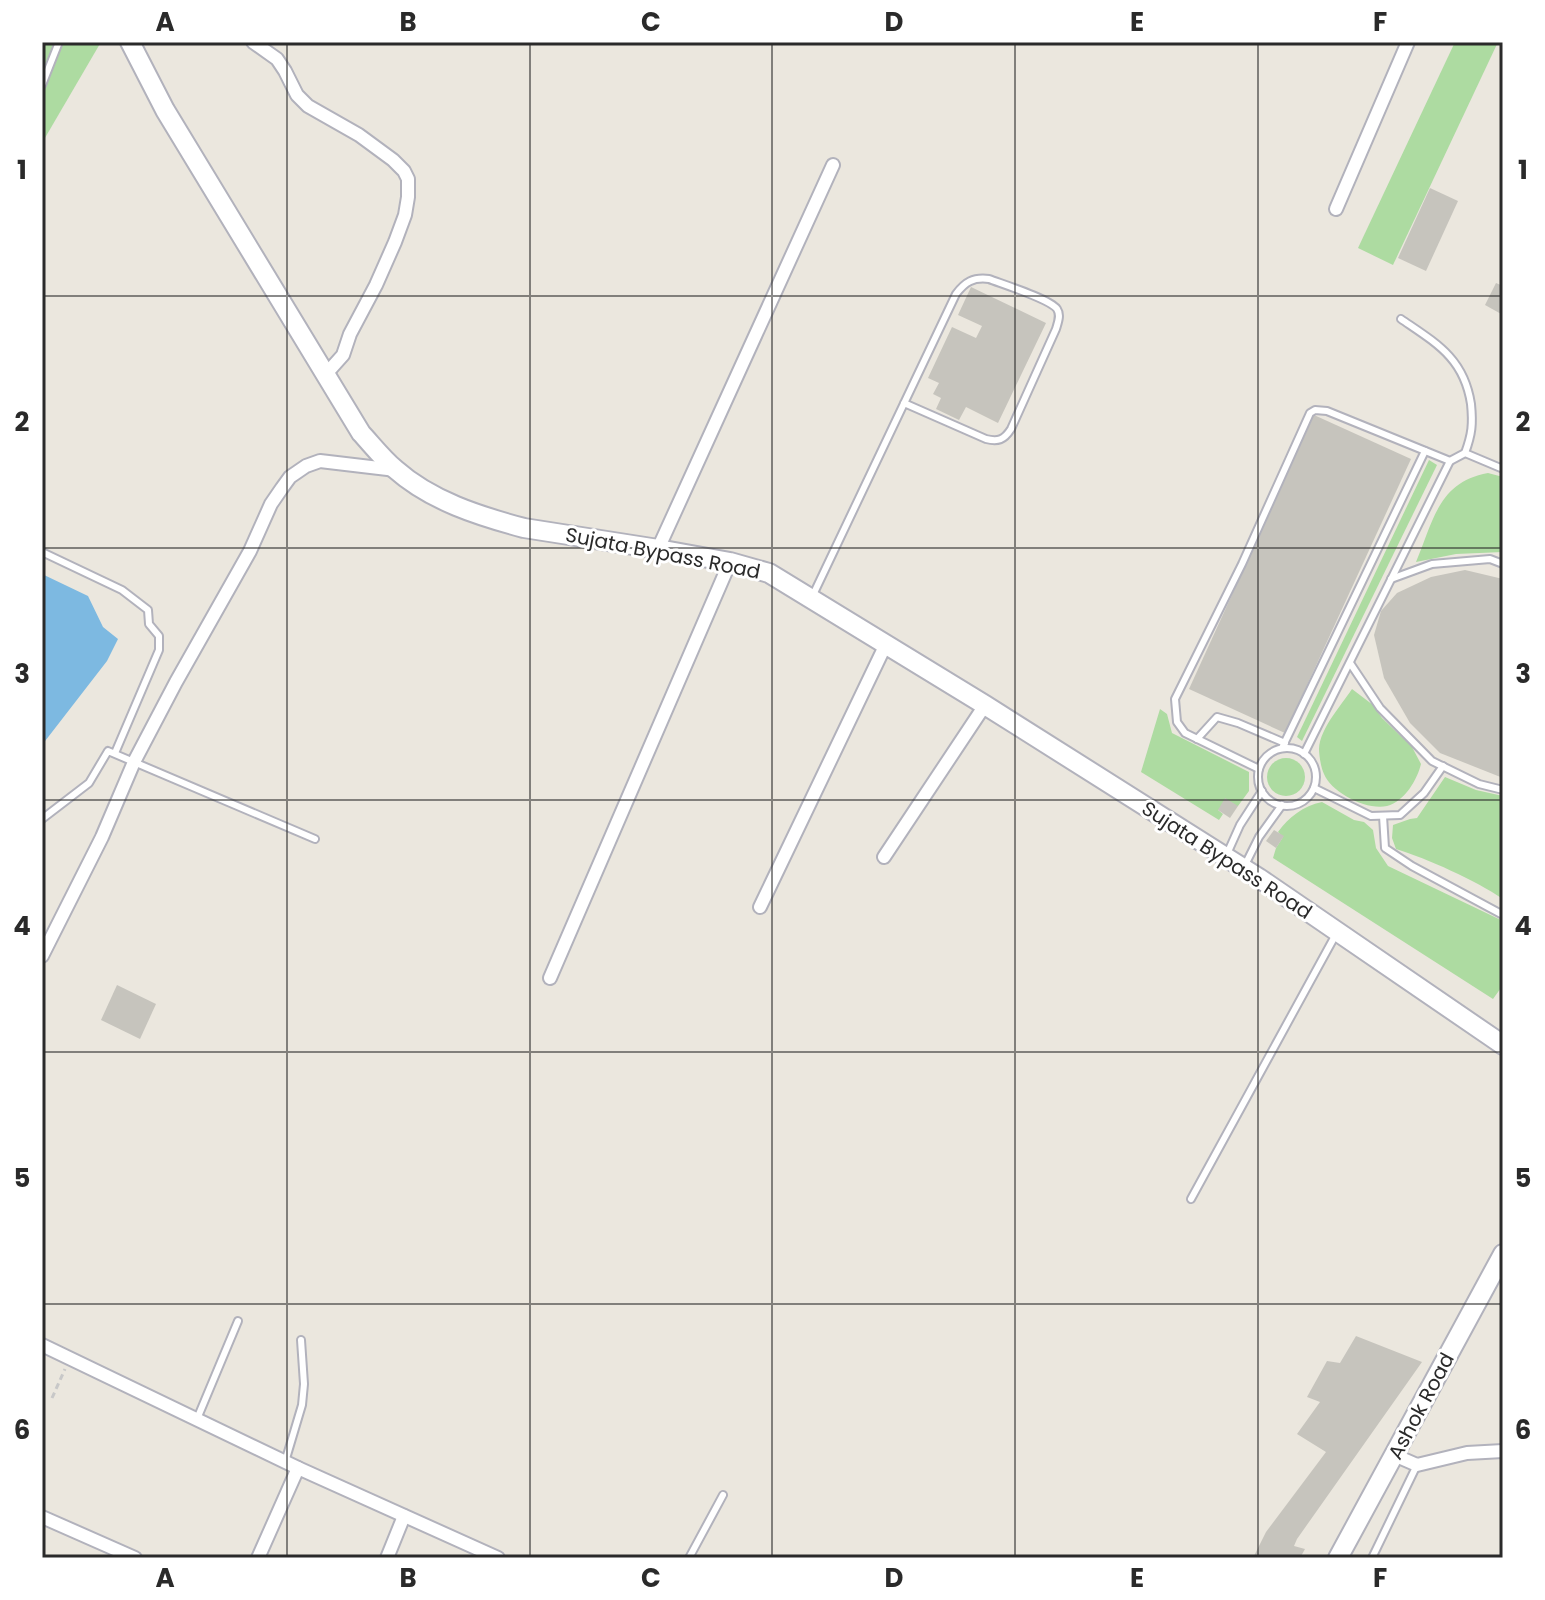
<svg xmlns="http://www.w3.org/2000/svg" width="1545" height="1600" font-family="Poppins,sans-serif">
	<style>
		.green { fill: #addba1 }
		.water { fill: #7db9e1 }
		.building { fill: #c6c4bd }
		.lines { fill: none; stroke-linecap: round; stroke-linejoin: round }
		.lane-casing { stroke: #b2b2bc; stroke-width: 10 }
		.street-casing { stroke: #b2b2bc; stroke-width: 16 }
		.secondary-casing { stroke: #b2b2bc; stroke-width: 22 }
		.path { stroke: #c8c8c8; stroke-width: 3; stroke-dasharray: 6 4; stroke-linecap: butt }
		.lane { stroke: #fff; stroke-width: 6 }
		.street { stroke: #fff; stroke-width: 12 }
		.secondary { stroke: #fff; stroke-width: 18 }
		.grid { fill: none; stroke: #2a2a2a; stroke-width: 2; stroke-opacity: 0.55 }
		.labels { text-anchor: middle; dominant-baseline: central; stroke-width: 6; stroke-linejoin: round; paint-order: stroke }
		.street-label { font-size: 20px; fill: #2a2a2a; stroke: #fff }
		.neatline { fill: none; stroke: #2a2a2a; stroke-width: 3 }
		.grid-label { font-size: 26px; text-anchor: middle; font-weight: bold; fill: #2a2a2a }
	</style>
	<rect width="100%" height="100%" fill="#ebe7de"/>
	<g class="green">
		<path d="M 42,42 L 101,42 L 42,143 Z"/>
		<path d="M 1455,42 L 1498,42 L 1393,265 L 1358,248 Z"/>
		<path d="M 1429,460 L 1437,465 L 1302,741 L 1297,737 Z"/>
		<path d="M 1488,473 L 1503,477 L 1503,552 L 1456,554 L 1416,562 C 1433,522 1438,482 1488,473 Z"/>
		<path d="M 1352,689 L 1373,705 L 1382,718 L 1412,747 L 1421,764 C 1417,780 1405,801 1387,806 C 1367,811 1331,792 1324,774 C 1321,768 1319,755 1319,749 C 1320,728 1341,706 1352,689 Z"/>
		<path d="M 1160,709 L 1167,714 L 1172,733 L 1249,772 L 1249,791 L 1238,806 L 1218,810 L 1223,814 L 1219,820 L 1141,772 Z"/>
		<circle cx="1286" cy="777" r="19"/>
		<path d="M 1445,777 L 1476,790 L 1503,796 L 1503,899 C 1475,880 1428,859 1396,849 L 1392,838 L 1393,825 L 1410,819 L 1417,818 Z"/>
		<path d="M 1322,802 L 1354,820 L 1364,822 L 1373,830 L 1376,848 L 1388,866 L 1503,921 L 1503,985 L 1493,999 L 1273,858 L 1276,848 L 1283,837 L 1278,832 C 1289,817 1303,806 1322,802 Z"/>
	</g>
	<path class="water" d="M 42,574 L 88,596 L 103,627 L 118,639 L 107,661 L 42,745 Z"/>
	<g class="building">
		<path d="M 1430,188 L 1458,201 L 1426,271 L 1398,258 Z"/>
		<path d="M 1496,283 L 1503,286 L 1503,315 L 1485,305 Z"/>
		<path d="M 971,287 L 1046,323 L 998,423 L 966,407 L 959,420 L 936,409 L 941,398 L 933,394 L 939,383 L 928,378 L 952,327 L 976,338 L 982,326 L 958,315 Z"/>
		<path d="M 1314,415 L 1411,459 L 1285,733 L 1189,689 Z"/>
		<path d="M 1465,570 L 1503,579 L 1503,778 L 1440,753 L 1410,723 L 1384,678 L 1374,635 L 1381,611 L 1397,593 L 1431,577 Z"/>
		<path d="M 1225,798 L 1238,806 L 1230,818 L 1218,810 Z"/>
		<path d="M 1274,830 L 1284,836 L 1276,848 L 1266,841 Z"/>
		<path d="M 117,985 L 156,1004 L 140,1039 L 101,1020 Z"/>
		<path d="M 1356,1336 L 1422,1362 L 1297,1539 L 1294,1546 L 1305,1549 L 1300,1558 L 1253,1558 L 1266,1532 L 1326,1452 L 1297,1434 L 1320,1402 L 1307,1397 L 1327,1361 L 1340,1363 Z"/>
	</g>
	<g class="lines">
		<defs>
			<g id="lane">
				<path d="M 42,85 L 59,42"/>
				<path d="M 1401,319 C 1436,343 1464,358 1471,404 C 1473,424 1472,434 1465,453"/>
				<path d="M 42,552 L 122,590 L 148,610 L 149,624 L 159,636 L 159,650 L 115,753"/>
				<path d="M 1391,579 L 1432,564 L 1490,559 L 1503,564"/>
				<path d="M 813,595 L 956,294 C 965,282 973,277 989,279 C 1002,284 1050,299 1057,309 C 1061,315 1058,322 1056,329 L 1011,429 C 1004,440 998,442 986,439 L 904,403"/>
				<path d="M 1350,663 L 1380,708 L 1432,761 L 1479,784 L 1503,790"/>
				<path d="M 1197,739 L 1217,717 L 1238,723 L 1285,743"/>
				<path d="M 1282,748 L 1425,451"/>
				<circle cx="1287" cy="777" r="29"/>
				<path d="M 1304,754 L 1450,461"/>
				<path d="M 1259,769 L 1185,733 L 1177,722 L 1175,699 L 1242,564 L 1310,413 L 1315,410 L 1327,411 L 1450,461 L 1465,453 L 1503,469"/>
				<path d="M 1314,788 L 1371,816 L 1400,815 L 1424,793 L 1443,766"/>
				<path d="M 1383,816 L 1385,848 L 1412,866 L 1503,915"/>
				<path d="M 42,819 L 89,783 L 108,751 L 315,839"/>
				<path d="M 1227,854 L 1240,825 L 1262,791"/>
				<path d="M 1244,867 L 1259,837 L 1282,805"/>
				<path d="M 1191,1199 L 1335,936"/>
				<path d="M 197,1419 L 238,1321"/>
				<path d="M 285,1462 L 302,1405 L 304,1384 L 301,1340"/>
				<path d="M 689,1558 L 723,1495"/>
				<path d="M 1372,1558 L 1417,1465"/>
			</g>
			<g id="street">
				<path d="M 253,42 L 277,59 L 285,71 L 297,95 L 308,106 L 359,135 L 393,160 L 404,171 L 408,179 L 408,197 L 405,215 L 395,242 L 376,285 L 350,334 L 343,355 L 326,374"/>
				<path d="M 1336,209 L 1408,42"/>
				<path d="M 658,549 L 833,165"/>
				<path d="M 884,857 L 985,705"/>
				<path d="M 760,907 L 886,644"/>
				<path d="M 42,956 L 102,837 L 134,762 L 176,682 L 250,551 L 271,504 L 282,488 L 290,477 L 306,466 L 320,461 L 396,470"/>
				<path d="M 550,978 L 730,562"/>
				<path d="M 42,1345 L 298,1468 L 498,1558"/>
				<path d="M 1394,1455 L 1417,1465 L 1467,1453 L 1503,1451"/>
				<path d="M 42,1517 L 135,1558"/>
				<path d="M 258,1558 L 298,1468"/>
				<path d="M 387,1558 L 404,1516"/>
			</g>
			<g id="secondary">
				<path d="M 130,42 L 165,110 L 361,433 C 372,445 383,459 395,469 C 431,501 479,516 524,528 L 658,549 L 730,562 L 769,573 L 985,705 L 1259,878 L 1503,1045"/>
				<path d="M 1338,1558 L 1503,1254"/>
			</g>
		</defs>
		<use href="#lane" class="lane-casing"/>
		<use href="#street" class="street-casing"/>
		<use href="#secondary" class="secondary-casing"/>
		<path class="path" d="M 52,1398 L 65,1369"/>
		<use href="#lane" class="lane"/>
		<use href="#street" class="street"/>
		<use href="#secondary" class="secondary"/>
	</g>
	<path class="grid" d="M 287,42 L 287,1558M 530,42 L 530,1558M 772,42 L 772,1558M 1015,42 L 1015,1558M 1258,42 L 1258,1558M 42,296 L 1503,296M 42,548 L 1503,548M 42,800 L 1503,800M 42,1052 L 1503,1052M 42,1304 L 1503,1304"/>
	<g class="labels">
		<g class="street-label">
			<text transform="translate(663 553) rotate(11)">Sujata Bypass Road</text>
			<text transform="translate(1227 860) rotate(33)">Sujata Bypass Road</text>
			<text transform="translate(1421 1406) rotate(-62)">Ashok Road</text>
		</g>
	</g>
	<rect width="1545" height="1600" fill="none" stroke="#ffffff" stroke-width="88"/>
	<rect x="44" y="44" width="1457" height="1512" class="neatline"/>
	<g class="grid-label">
		<text x="165" y="31">A</text>
		<text x="408" y="31">B</text>
		<text x="651" y="31">C</text>
		<text x="894" y="31">D</text>
		<text x="1137" y="31">E</text>
		<text x="1380" y="31">F</text>
		<text x="22" y="179">1</text>
		<text x="1523" y="179">1</text>
		<text x="22" y="431">2</text>
		<text x="1523" y="431">2</text>
		<text x="22" y="683">3</text>
		<text x="1523" y="683">3</text>
		<text x="22" y="935">4</text>
		<text x="1523" y="935">4</text>
		<text x="22" y="1187">5</text>
		<text x="1523" y="1187">5</text>
		<text x="22" y="1439">6</text>
		<text x="1523" y="1439">6</text>
		<text x="165" y="1587">A</text>
		<text x="408" y="1587">B</text>
		<text x="651" y="1587">C</text>
		<text x="894" y="1587">D</text>
		<text x="1137" y="1587">E</text>
		<text x="1380" y="1587">F</text>
	</g>
</svg>
